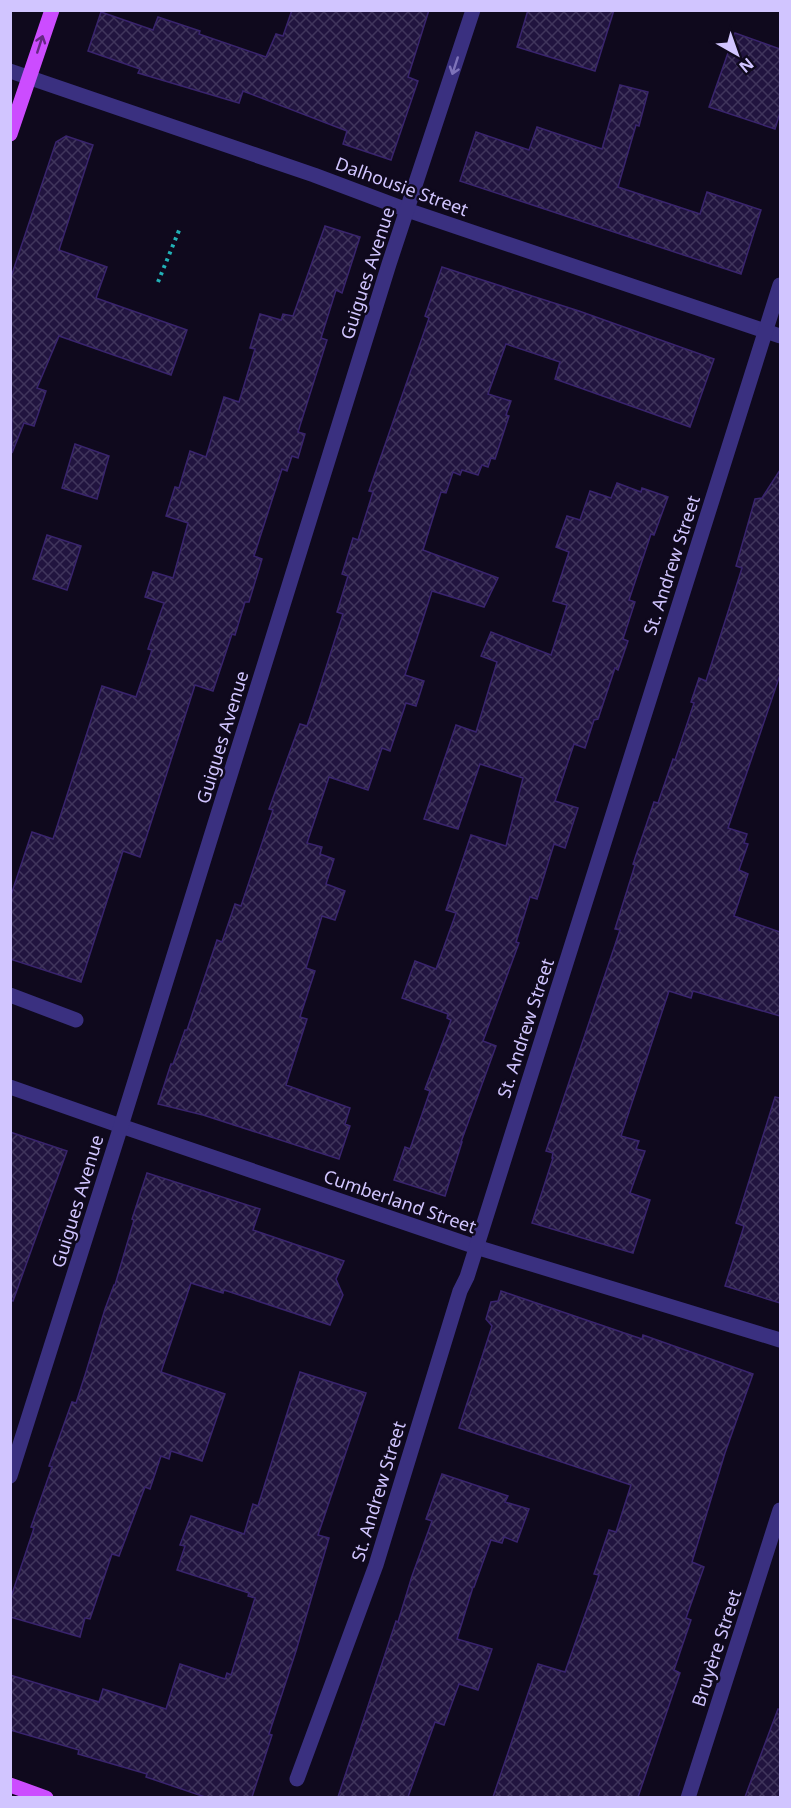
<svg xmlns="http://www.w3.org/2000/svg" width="791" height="1808" font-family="'Noto Sans',sans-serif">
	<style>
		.building { fill: url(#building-cross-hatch); stroke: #39246d; stroke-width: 1.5 }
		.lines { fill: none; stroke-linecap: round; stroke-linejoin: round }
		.path { stroke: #22b1b6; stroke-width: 4; stroke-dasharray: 3 4.5; stroke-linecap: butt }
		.minor { stroke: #3a3080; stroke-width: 15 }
		.major { stroke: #cc4cff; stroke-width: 15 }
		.oneway { stroke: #642783 }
		.oneway2 { stroke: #7e73b9 }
		.labels { text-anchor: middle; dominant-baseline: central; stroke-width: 5; stroke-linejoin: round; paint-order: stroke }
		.street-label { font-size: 18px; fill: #d1c5ff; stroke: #0f091d }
	</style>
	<defs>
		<pattern id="building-cross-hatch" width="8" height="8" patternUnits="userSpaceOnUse" patternTransform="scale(1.5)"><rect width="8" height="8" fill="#21143f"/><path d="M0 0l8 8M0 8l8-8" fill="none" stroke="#40355c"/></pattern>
	</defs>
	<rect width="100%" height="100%" fill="#0f091d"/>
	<g class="building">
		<path d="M 292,10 L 429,10 L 408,77 L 418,81 L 391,160 L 343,144 L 347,131 L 243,91 L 239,103 L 138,73 L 140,69 L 88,51 L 101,12 L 153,30 L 158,17 L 200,31 L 199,34 L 266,57 L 276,34 L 283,36 Z"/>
		<path d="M 528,10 L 614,10 L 595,71 L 517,47 Z"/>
		<path d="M 735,33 L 780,49 L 780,113 L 775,129 L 709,107 Z"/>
		<path d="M 620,85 L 648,92 L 639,126 L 636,125 L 618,187 L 700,214 L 707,192 L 761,210 L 741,274 L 460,181 L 476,132 L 529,150 L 537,127 L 602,149 Z"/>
		<path d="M 66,136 L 93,145 L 59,250 L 107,267 L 96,298 L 187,330 L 171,375 L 59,336 L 37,388 L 46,391 L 34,426 L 24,423 L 12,453 L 10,280 L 56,142 Z"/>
		<path d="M 325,226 L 360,237 L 342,293 L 336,290 L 321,338 L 327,340 L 298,432 L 305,434 L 298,458 L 292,456 L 287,471 L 282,469 L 254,556 L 262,559 L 249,602 L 245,602 L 235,635 L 232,634 L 213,691 L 195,685 L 140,857 L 123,851 L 81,982 L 10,959 L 10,898 L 32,832 L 53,839 L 102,686 L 136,697 L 152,650 L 148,649 L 164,603 L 145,597 L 153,572 L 173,578 L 188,523 L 166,516 L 175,487 L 179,488 L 190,451 L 206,457 L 224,397 L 239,402 L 255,349 L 250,348 L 260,314 L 281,320 L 283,314 L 293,316 Z"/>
		<path d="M 442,267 L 579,311 L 714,359 L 690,427 L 555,379 L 560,362 L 506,344 L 488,394 L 511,401 L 506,415 L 509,416 L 495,459 L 491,458 L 488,467 L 482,465 L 478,475 L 462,470 L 460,475 L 453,472 L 446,493 L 441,492 L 423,550 L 498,578 L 484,607 L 432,591 L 405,675 L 424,681 L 416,706 L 406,703 L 390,751 L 382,748 L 368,790 L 329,777 L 307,843 L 322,847 L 320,854 L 334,859 L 326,884 L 345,891 L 335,920 L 322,916 L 306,968 L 315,971 L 300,1017 L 307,1019 L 286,1085 L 350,1108 L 345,1124 L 350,1126 L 339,1159 L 203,1115 L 158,1104 L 171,1064 L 173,1064 L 185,1030 L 187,1030 L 217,940 L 222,942 L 235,904 L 241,906 L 273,810 L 269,809 L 300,724 L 307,726 L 318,693 L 343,614 L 337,612 L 348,576 L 342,574 L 353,538 L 358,540 L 373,492 L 369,491 L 429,318 L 425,316 Z"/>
		<path d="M 75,444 L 109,456 L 97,499 L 62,488 Z"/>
		<path d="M 780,470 L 780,675 L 728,828 L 747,834 L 744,843 L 748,844 L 739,870 L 748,874 L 734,916 L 780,932 L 780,1016 L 693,991 L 691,998 L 669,991 L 621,1136 L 639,1141 L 636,1149 L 645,1151 L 630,1193 L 650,1200 L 633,1253 L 532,1223 L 553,1158 L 552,1158 L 553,1153 L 546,1151 L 620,930 L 615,929 L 635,865 L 633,864 L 654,802 L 658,803 L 673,759 L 675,760 L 694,703 L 691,702 L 699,678 L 706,681 L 742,568 L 736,566 L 755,499 L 762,498 Z"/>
		<path d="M 617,483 L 641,492 L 642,488 L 668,497 L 654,535 L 651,534 L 629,600 L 635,602 L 623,639 L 628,641 L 618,670 L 615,668 L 598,719 L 594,720 L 585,748 L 574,744 L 555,801 L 578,808 L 565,848 L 554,844 L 537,899 L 530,897 L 516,942 L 519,943 L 483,1041 L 496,1046 L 461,1142 L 462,1142 L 445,1196 L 394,1180 L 405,1147 L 410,1149 L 430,1091 L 425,1089 L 451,1020 L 447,1018 L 448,1014 L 402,998 L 415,961 L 436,969 L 456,913 L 446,910 L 471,835 L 506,846 L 523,778 L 480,764 L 458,829 L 424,819 L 456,725 L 476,732 L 497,662 L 481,656 L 491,632 L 551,655 L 567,605 L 553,601 L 569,552 L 556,547 L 567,516 L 580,520 L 590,491 L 611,498 Z"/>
		<path d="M 47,535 L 81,546 L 67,590 L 33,579 Z"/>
		<path d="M 775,1097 L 780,1098 L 780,1303 L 725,1286 L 744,1226 L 736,1223 Z"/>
		<path d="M 10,1132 L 67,1151 L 13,1301 L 10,1300 Z"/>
		<path d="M 147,1173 L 260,1209 L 253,1230 L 344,1261 L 336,1279 L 343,1295 L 330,1325 L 224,1290 L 223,1293 L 191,1283 L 161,1372 L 225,1394 L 202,1461 L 171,1451 L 169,1459 L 161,1456 L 150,1489 L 145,1487 L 119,1556 L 112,1554 L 90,1619 L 85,1618 L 80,1637 L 10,1617 L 10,1600 L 34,1528 L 31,1527 L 52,1467 L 49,1466 L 72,1402 L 76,1403 L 86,1372 L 105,1309 L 114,1285 L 115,1285 L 134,1220 L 132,1219 Z"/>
		<path d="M 501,1291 L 642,1339 L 643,1335 L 753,1374 L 725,1453 L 692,1562 L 704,1567 L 686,1618 L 691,1620 L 674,1670 L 680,1673 L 638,1797 L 493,1797 L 538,1664 L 565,1672 L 599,1575 L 594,1574 L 609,1530 L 616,1532 L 631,1485 L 459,1428 L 492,1326 L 486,1319 L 491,1302 L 498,1301 Z"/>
		<path d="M 300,1372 L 366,1393 L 318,1535 L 329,1538 L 296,1651 L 269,1734 L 272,1735 L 252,1797 L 205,1797 L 146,1777 L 147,1774 L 78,1754 L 79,1750 L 10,1730 L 10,1675 L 99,1702 L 103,1689 L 166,1709 L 180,1664 L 225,1679 L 227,1673 L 231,1675 L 255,1598 L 248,1596 L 249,1593 L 177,1570 L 185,1546 L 180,1545 L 191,1516 L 244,1534 L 253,1504 L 258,1506 Z"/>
		<path d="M 442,1474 L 508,1496 L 505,1502 L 529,1509 L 517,1542 L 504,1537 L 502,1543 L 491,1540 L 474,1587 L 473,1587 L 457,1639 L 492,1649 L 478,1690 L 459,1684 L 444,1725 L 435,1722 L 408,1797 L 338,1797 L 396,1621 L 398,1622 L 412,1576 L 432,1521 L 426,1519 Z"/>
		<path d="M 778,1709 L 780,1710 L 780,1797 L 745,1797 Z"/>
	</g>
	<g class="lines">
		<path class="path" d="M 158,282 L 180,228"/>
		<g class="minor">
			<path d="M 10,71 L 314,175 L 407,210 L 780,336"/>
			<path d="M 10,995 L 76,1020"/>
			<path d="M 10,1087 L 121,1126 L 476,1247 L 780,1340"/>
			<path d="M 10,1476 L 121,1126 L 389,264 L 473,10"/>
			<path d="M 297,1779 L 376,1565 L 460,1291 L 467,1277 L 780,285"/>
			<path d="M 688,1798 L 780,1510"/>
		</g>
		<g class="major">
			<path d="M 10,134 L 52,10"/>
			<path d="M 10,1785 L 46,1798"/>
		</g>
	</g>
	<defs><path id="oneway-shaft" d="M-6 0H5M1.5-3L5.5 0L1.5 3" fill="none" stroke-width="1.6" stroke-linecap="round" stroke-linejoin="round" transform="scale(1.5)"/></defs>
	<use class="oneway" href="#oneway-shaft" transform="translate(40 44) rotate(-72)"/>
	<use class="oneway2" href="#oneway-shaft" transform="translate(455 66) rotate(108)"/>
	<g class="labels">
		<g class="street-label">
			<text transform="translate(402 186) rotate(20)">Dalhousie Street</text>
			<text transform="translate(367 273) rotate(-72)">Guigues Avenue</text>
			<text transform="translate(671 565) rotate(-72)">St. Andrew Street</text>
			<text transform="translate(222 737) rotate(-73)">Guigues Avenue</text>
			<text transform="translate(525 1028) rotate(-72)">St. Andrew Street</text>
			<text transform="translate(77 1201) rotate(-73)">Guigues Avenue</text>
			<text transform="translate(400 1201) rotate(19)">Cumberland Street</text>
			<text transform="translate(378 1491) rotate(-73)">St. Andrew Street</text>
			<text transform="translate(716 1648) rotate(-72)">Bruyère Street</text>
		</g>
	</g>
	<rect width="791" height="1808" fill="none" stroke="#d1c5ff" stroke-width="24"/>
	<g transform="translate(737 54) rotate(140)" stroke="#0f091d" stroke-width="4.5" paint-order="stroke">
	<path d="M0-4.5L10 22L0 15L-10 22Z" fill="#d1c5ff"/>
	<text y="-9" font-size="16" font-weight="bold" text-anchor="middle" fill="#d1c5ff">N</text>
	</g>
</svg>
